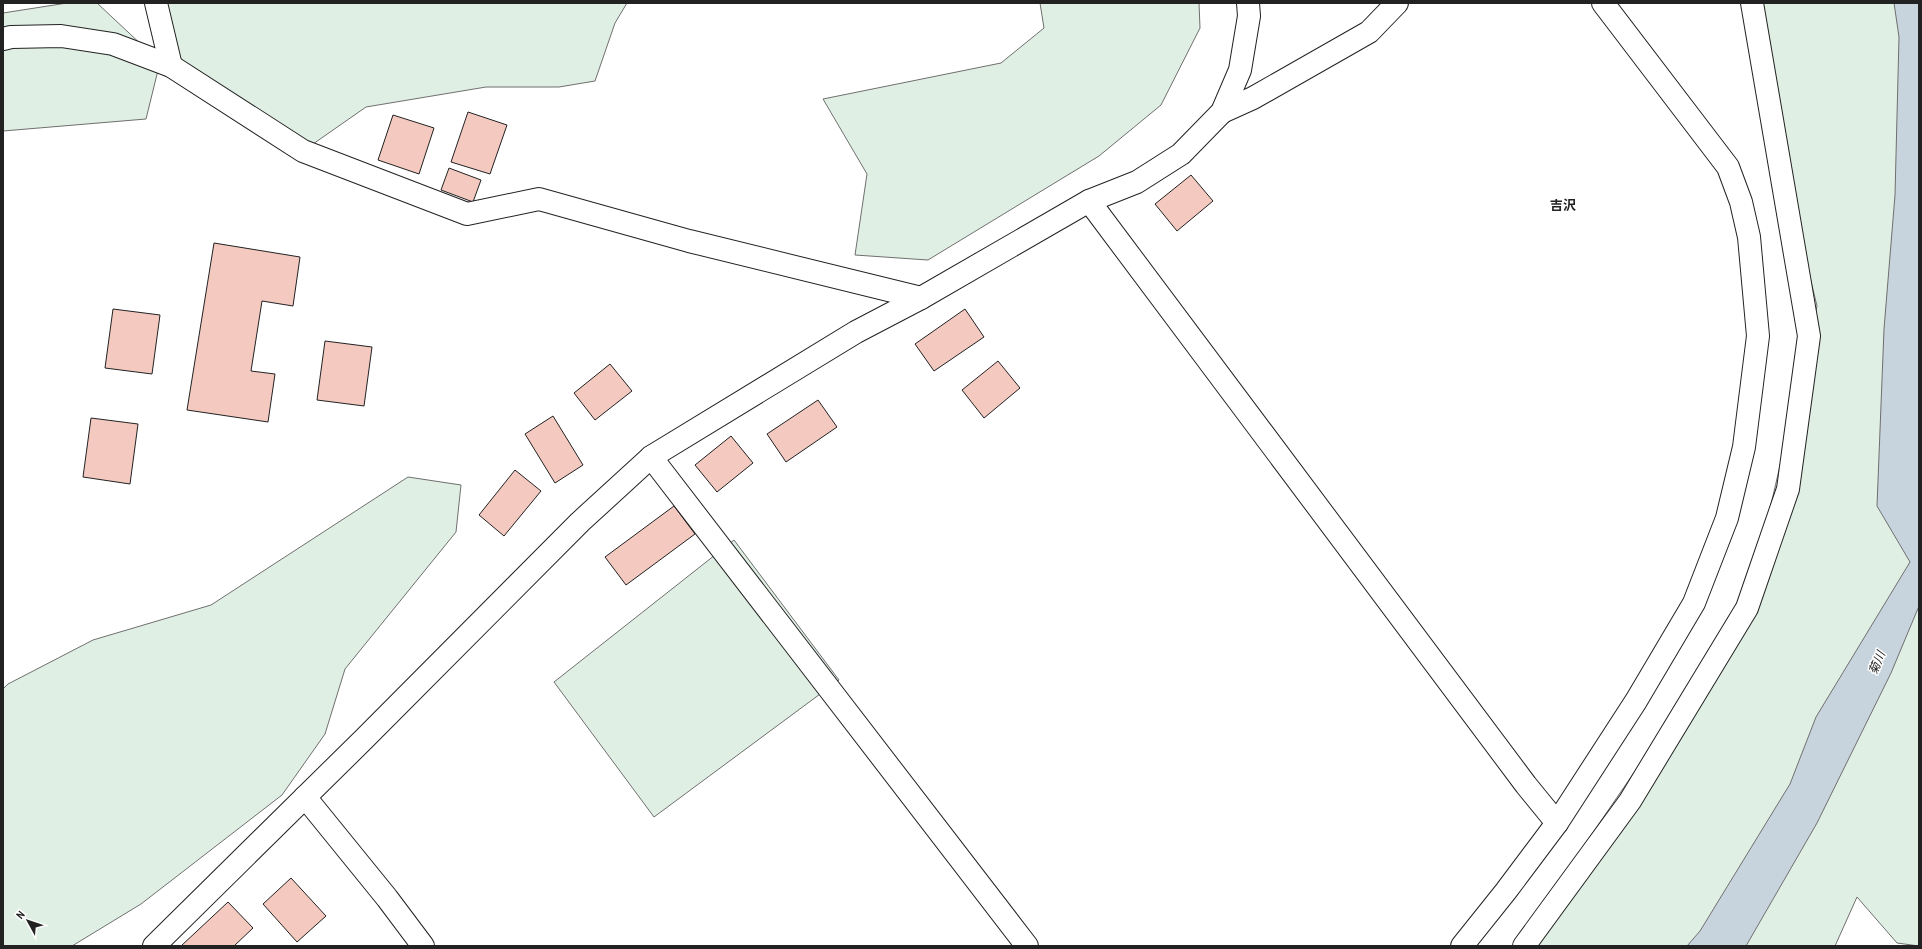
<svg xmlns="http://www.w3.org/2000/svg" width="1922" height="949" font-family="'Archivo Narrow','Noto Sans JP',sans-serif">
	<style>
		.green { fill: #e0efe3; stroke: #6f6f6f }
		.water { fill: #c7d3dd; stroke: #6f6f6f }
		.building { fill: #f3c9c0; stroke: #222 }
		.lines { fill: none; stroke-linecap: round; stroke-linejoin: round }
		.minor-casing { stroke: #222; stroke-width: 24 }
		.minor { stroke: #fff; stroke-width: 22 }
		.labels { text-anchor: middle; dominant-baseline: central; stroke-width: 3; stroke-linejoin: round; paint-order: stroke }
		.water-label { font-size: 12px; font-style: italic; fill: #222; stroke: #fff }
		.quarter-label { font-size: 13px; font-weight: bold; fill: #222; stroke: #fff }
	</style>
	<rect width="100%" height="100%" fill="#fff"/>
	<g class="green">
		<path d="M 67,3 L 97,3 L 160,62 L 146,119 L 3,131 L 3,13 Z"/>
		<path d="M 167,3 L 627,3 L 615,23 L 595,81 L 559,87 L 486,87 L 366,107 L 303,151 L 171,66 Z"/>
		<path d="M 1040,3 L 1199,3 L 1200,28 L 1161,105 L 1099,156 L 928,260 L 855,255 L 867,174 L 823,99 L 1001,63 L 1044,28 Z"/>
		<path d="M 1743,3 L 1919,3 L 1919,946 L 1897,943 L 1857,897 L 1835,946 L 1515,946 L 1747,608 L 1817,306 Z"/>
		<path d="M 408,477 L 461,485 L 456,532 L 345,669 L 325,734 L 282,795 L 141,904 L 72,946 L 3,946 L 3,689 L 8,684 L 93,640 L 211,605 Z"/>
		<path d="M 734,540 L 839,680 L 654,817 L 554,682 Z"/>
	</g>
	<path class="water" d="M 1894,3 L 1919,3 L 1919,606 L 1891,673 L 1817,823 L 1746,946 L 1687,946 L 1700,931 L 1790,784 L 1816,717 L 1910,562 L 1877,506 L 1884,329 L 1895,195 L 1899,37 Z"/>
	<g class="building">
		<path d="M 468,112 L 507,125 L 490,174 L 451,162 Z"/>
		<path d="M 393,115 L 434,128 L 419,174 L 378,160 Z"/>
		<path d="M 449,168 L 481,180 L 473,202 L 441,190 Z"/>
		<path d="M 1191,175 L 1213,201 L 1177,231 L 1155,204 Z"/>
		<path d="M 214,243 L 300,257 L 293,306 L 262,301 L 251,371 L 275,374 L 268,422 L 187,410 Z"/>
		<path d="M 113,309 L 160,315 L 152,374 L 105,368 Z"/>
		<path d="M 965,309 L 984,337 L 934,371 L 915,344 Z"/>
		<path d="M 325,341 L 372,347 L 364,406 L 317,400 Z"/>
		<path d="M 998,361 L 1020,388 L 984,418 L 962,390 Z"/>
		<path d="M 610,364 L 632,391 L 595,420 L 574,393 Z"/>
		<path d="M 818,400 L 837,427 L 786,462 L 767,434 Z"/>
		<path d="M 553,416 L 583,465 L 555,483 L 525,434 Z"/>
		<path d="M 91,418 L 138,424 L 130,484 L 83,477 Z"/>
		<path d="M 731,436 L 753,463 L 717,492 L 695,465 Z"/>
		<path d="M 515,470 L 541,491 L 504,536 L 479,515 Z"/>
		<path d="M 674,506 L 695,534 L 626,585 L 605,557 Z"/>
		<path d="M 291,878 L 326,916 L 297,942 L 263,904 Z"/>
		<path d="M 228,902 L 253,928 L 234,946 L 181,946 Z"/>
	</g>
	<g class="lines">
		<defs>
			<g id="minor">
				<path d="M 156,3 L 171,66"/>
				<path d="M 3,39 L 11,37 L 61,36 L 113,44 L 171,66 L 303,151 L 467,214 L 539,199 L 689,241 L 921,298"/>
				<path d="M 1222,112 L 1253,98 L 1369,32 L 1397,3"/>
				<path d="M 1089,201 L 1526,785 L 1557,823"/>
				<path d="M 651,457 L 1027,946"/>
				<path d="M 305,797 L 387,898 L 423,946"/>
				<path d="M 154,946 L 364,739 L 580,522 L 651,457 L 856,332 L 921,298 L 1089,201 L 1137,182 L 1181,154 L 1222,112 L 1240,70 L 1249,16 L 1248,3"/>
				<path d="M 1462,946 L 1506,891 L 1557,823 L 1636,701 L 1694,603 L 1727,518 L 1744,447 L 1758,336 L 1749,237 L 1741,202 L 1728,167 L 1603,3"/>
				<path d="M 1524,946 L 1630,801 L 1747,608 L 1788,489 L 1809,336 L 1752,3"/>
			</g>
		</defs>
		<use href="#minor" class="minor-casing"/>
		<use href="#minor" class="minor"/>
	</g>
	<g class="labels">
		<g class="water-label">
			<text transform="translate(1877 663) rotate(-68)">菊川</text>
		</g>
		<g class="quarter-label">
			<text x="1563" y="205">吉沢</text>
		</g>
	</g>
	<rect width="1922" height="949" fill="none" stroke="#222222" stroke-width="8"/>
	<g transform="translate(28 921) rotate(310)" stroke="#ffffff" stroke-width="3" paint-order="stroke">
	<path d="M0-3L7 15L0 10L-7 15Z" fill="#222222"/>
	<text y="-6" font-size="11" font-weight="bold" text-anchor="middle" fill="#222222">N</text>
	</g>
</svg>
